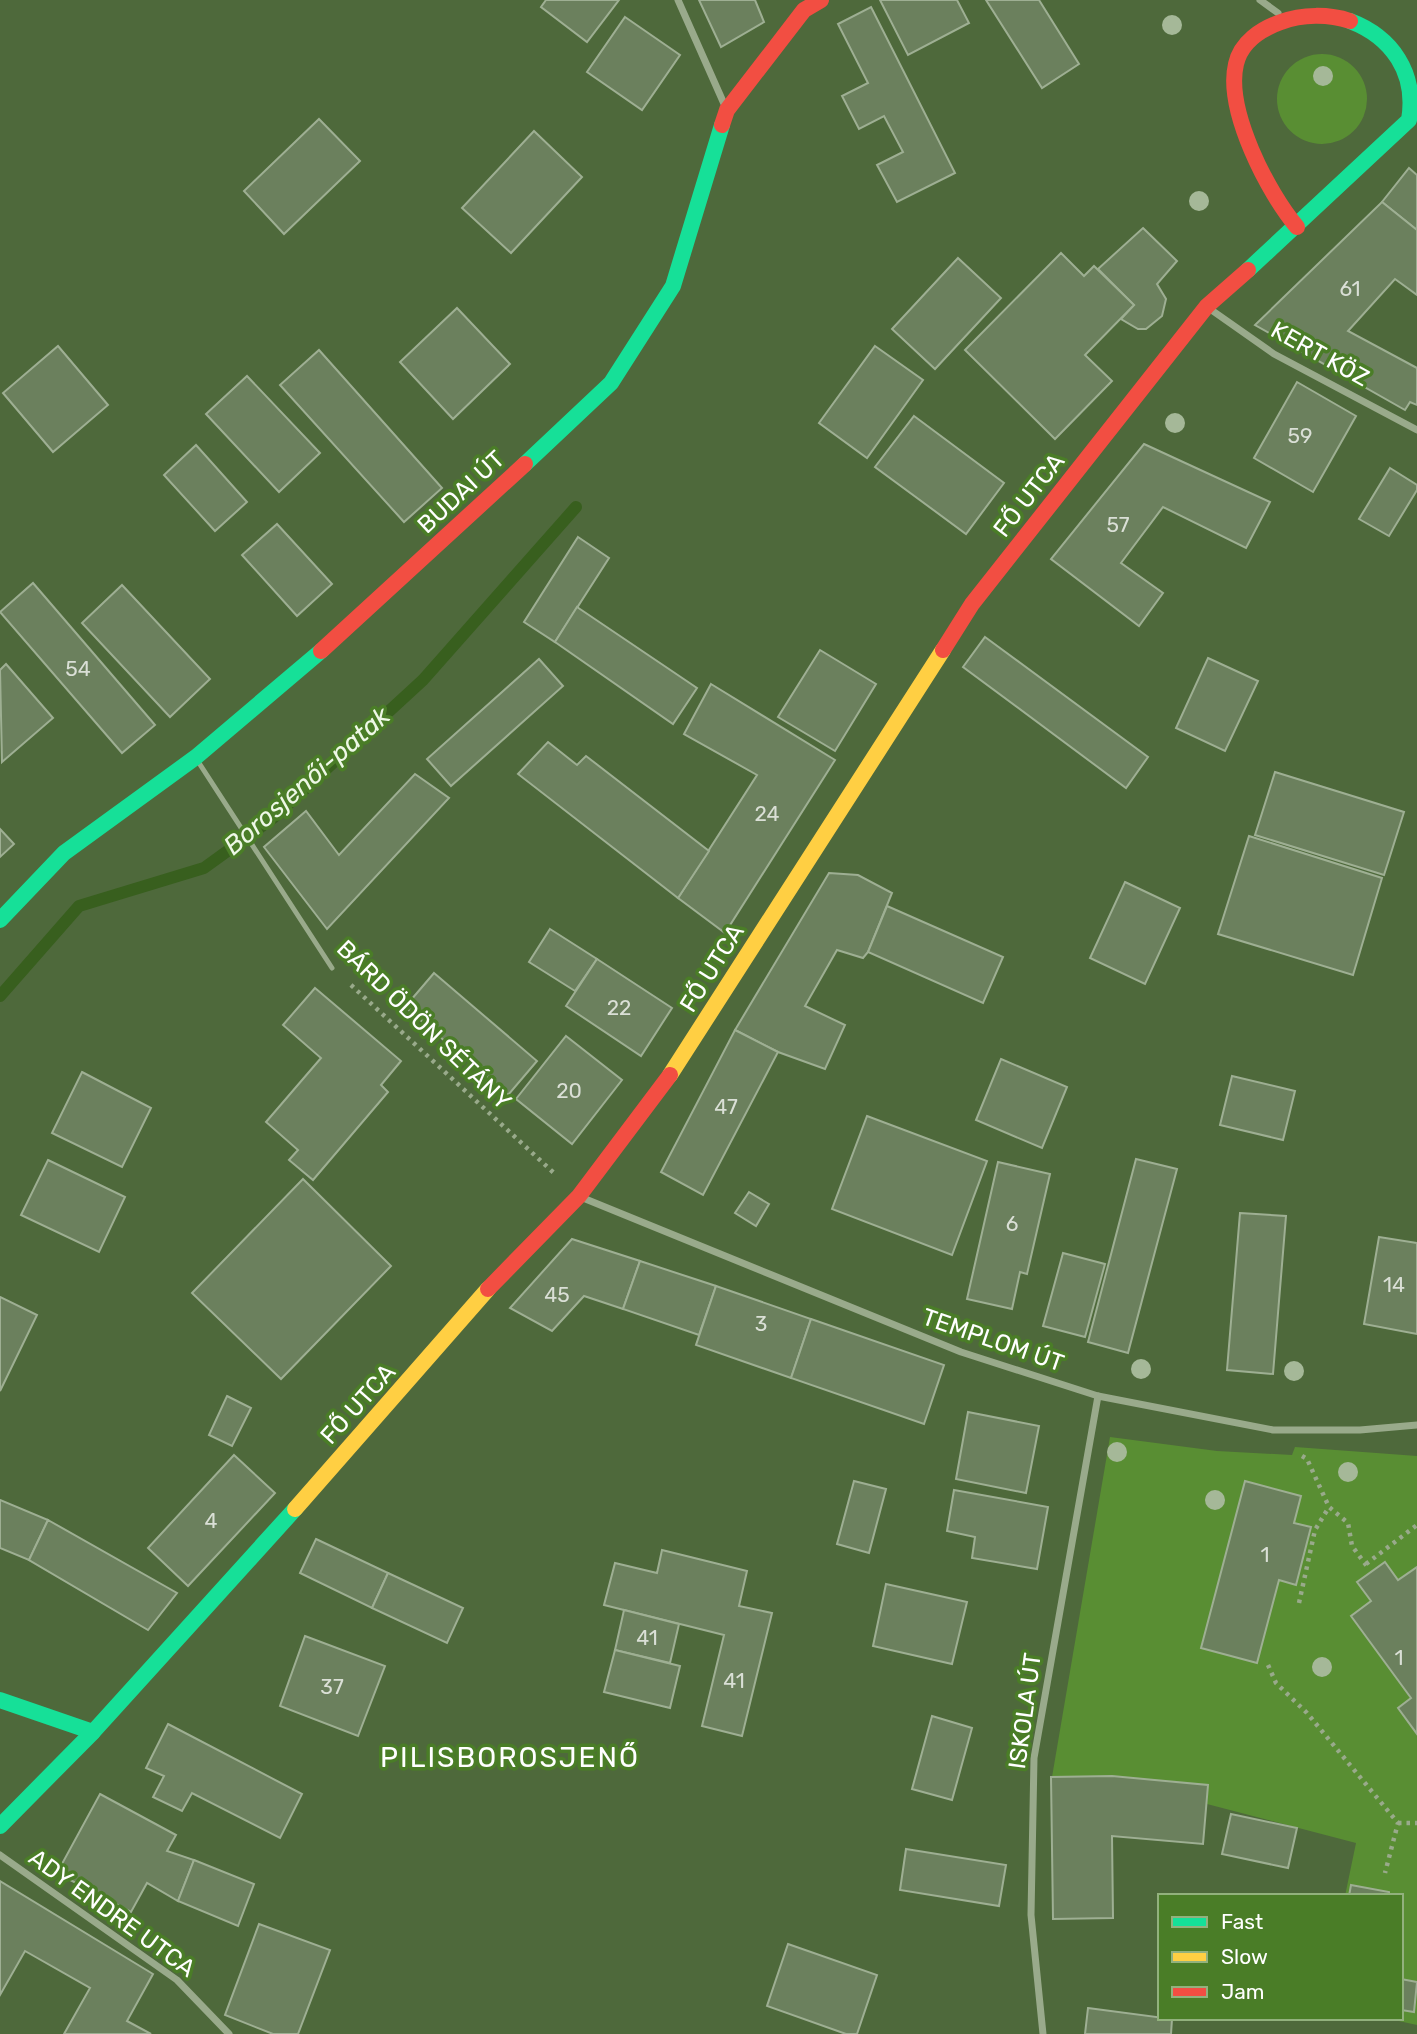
<svg xmlns="http://www.w3.org/2000/svg" width="1417" height="2034" font-family="Rubik,sans-serif">
	<style>
		.green { fill: #598e33 }
		.lines { fill: none; stroke-linecap: round; stroke-linejoin: round }
		.stream { stroke: #385f1e; stroke-width: 12 }
		.building { fill: #6b805d; stroke: #9eaf93; stroke-width: 2 }
		.path { stroke: #99aa8b; stroke-width: 4.5; stroke-dasharray: 3.5 5; stroke-linecap: butt }
		.lane { stroke: #99aa8b; stroke-width: 5 }
		.street { stroke: #99aa8b; stroke-width: 7 }
		.fast { stroke: #16e098; stroke-width: 16 }
		.slow { stroke: #ffcf43; stroke-width: 16 }
		.jam { stroke: #f24e42; stroke-width: 16 }
		.tree { fill: #a5b898 }
		.labels { text-anchor: middle; dominant-baseline: central; stroke-width: 7; stroke-linejoin: round; paint-order: stroke }
		.number-label { font-size: 21px; fill: #dadfd6 }
		.street-label { font-size: 24px; fill: #fff; stroke: #4a7d27 }
		.water-label { font-size: 26px; font-style: italic; fill: #eef8e6; stroke: #4a7d27 }
		.quarter-label { font-size: 28px; letter-spacing: 2px; fill: #fff; stroke: #4a7d27 }
	</style>
	<rect width="100%" height="100%" fill="#4e693b"/>
	<g class="green">
		<circle cx="1322" cy="99" r="45"/>
		<path d="M 1110,1437 L 1217,1451 L 1292,1455 L 1295,1447 L 1417,1456 L 1417,2025 L 1385,2018 L 1401,2018 L 1401,1896 L 1345,1896 L 1356,1843 L 1207,1804 L 1208,1785 L 1112,1776 L 1052,1777 Z"/>
	</g>
	<g class="lines">
		<path class="stream" d="M 0,996 L 79,906 L 204,868 L 273,818 L 423,680 L 576,507"/>
	</g>
	<g class="building">
		<path d="M 546,0 L 619,0 L 587,42 L 541,7 Z"/>
		<path d="M 699,0 L 755,0 L 764,22 L 721,47 Z"/>
		<path d="M 880,0 L 957,0 L 969,23 L 908,55 Z"/>
		<path d="M 986,0 L 1039,0 L 1079,64 L 1042,88 Z"/>
		<path d="M 871,7 L 955,173 L 897,202 L 877,165 L 903,152 L 884,116 L 859,129 L 842,96 L 868,83 L 838,24 Z"/>
		<path d="M 625,17 L 680,55 L 642,110 L 587,72 Z"/>
		<path d="M 319,119 L 360,161 L 284,234 L 244,191 Z"/>
		<path d="M 534,131 L 582,177 L 511,253 L 462,208 Z"/>
		<path d="M 1409,168 L 1417,175 L 1417,230 L 1382,202 Z"/>
		<path d="M 1382,202 L 1417,230 L 1417,295 L 1395,279 L 1348,331 L 1417,368 L 1417,405 L 1410,402 L 1405,410 L 1255,325 Z"/>
		<path d="M 1143,228 L 1177,261 L 1157,284 L 1166,299 L 1162,316 L 1146,329 L 1138,329 L 1121,319 L 1134,305 L 1098,269 Z"/>
		<path d="M 1061,253 L 1084,276 L 1094,266 L 1134,305 L 1085,355 L 1112,381 L 1055,439 L 965,350 Z"/>
		<path d="M 958,258 L 1001,298 L 935,369 L 892,329 Z"/>
		<path d="M 457,308 L 510,364 L 453,419 L 400,362 Z"/>
		<path d="M 58,346 L 108,405 L 53,452 L 3,393 Z"/>
		<path d="M 875,346 L 923,380 L 867,458 L 819,423 Z"/>
		<path d="M 319,350 L 442,488 L 404,522 L 280,385 Z"/>
		<path d="M 247,376 L 320,453 L 279,492 L 206,414 Z"/>
		<path d="M 1297,382 L 1356,416 L 1313,492 L 1254,458 Z"/>
		<path d="M 914,416 L 1004,483 L 966,534 L 875,467 Z"/>
		<path d="M 1144,444 L 1270,502 L 1246,548 L 1163,507 L 1121,563 L 1163,593 L 1139,626 L 1051,559 Z"/>
		<path d="M 196,445 L 247,502 L 215,531 L 164,475 Z"/>
		<path d="M 1390,468 L 1417,485 L 1417,490 L 1389,536 L 1359,519 Z"/>
		<path d="M 277,524 L 332,584 L 297,616 L 242,555 Z"/>
		<path d="M 578,537 L 609,558 L 555,642 L 524,622 Z"/>
		<path d="M 33,583 L 155,725 L 122,753 L 0,612 Z"/>
		<path d="M 122,585 L 210,679 L 170,717 L 82,623 Z"/>
		<path d="M 577,607 L 697,688 L 673,724 L 555,642 Z"/>
		<path d="M 985,637 L 1148,757 L 1126,788 L 963,667 Z"/>
		<path d="M 820,650 L 876,684 L 835,751 L 778,717 Z"/>
		<path d="M 1208,658 L 1258,681 L 1225,751 L 1176,728 Z"/>
		<path d="M 539,659 L 563,686 L 451,786 L 427,759 Z"/>
		<path d="M 6,664 L 53,718 L 2,762 L 0,670 Z"/>
		<path d="M 711,684 L 835,760 L 725,933 L 678,898 L 757,775 L 684,734 Z"/>
		<path d="M 548,742 L 577,765 L 586,756 L 709,851 L 678,898 L 518,774 Z"/>
		<path d="M 1275,772 L 1404,812 L 1384,875 L 1255,835 Z"/>
		<path d="M 415,774 L 449,798 L 327,929 L 264,847 L 306,811 L 339,855 Z"/>
		<path d="M 0,829 L 14,844 L 0,857 Z"/>
		<path d="M 1249,836 L 1382,878 L 1353,975 L 1218,934 Z"/>
		<path d="M 829,873 L 858,875 L 892,893 L 868,952 L 863,958 L 837,950 L 805,1006 L 845,1025 L 825,1069 L 778,1052 L 735,1030 Z"/>
		<path d="M 1125,882 L 1180,908 L 1145,984 L 1090,958 Z"/>
		<path d="M 887,906 L 1003,957 L 983,1003 L 868,952 Z"/>
		<path d="M 550,929 L 597,959 L 575,991 L 529,962 Z"/>
		<path d="M 597,959 L 672,1008 L 641,1056 L 566,1006 Z"/>
		<path d="M 434,973 L 537,1061 L 508,1095 L 405,1007 Z"/>
		<path d="M 315,988 L 401,1061 L 381,1085 L 388,1092 L 313,1180 L 289,1160 L 298,1150 L 266,1122 L 321,1058 L 283,1025 Z"/>
		<path d="M 735,1030 L 778,1052 L 703,1195 L 661,1172 Z"/>
		<path d="M 566,1036 L 622,1080 L 572,1144 L 516,1099 Z"/>
		<path d="M 1001,1059 L 1067,1087 L 1042,1148 L 976,1120 Z"/>
		<path d="M 82,1072 L 151,1108 L 122,1167 L 52,1133 Z"/>
		<path d="M 1232,1076 L 1295,1091 L 1283,1140 L 1220,1125 Z"/>
		<path d="M 867,1116 L 987,1161 L 952,1255 L 832,1209 Z"/>
		<path d="M 1136,1159 L 1177,1169 L 1128,1353 L 1088,1342 Z"/>
		<path d="M 48,1160 L 125,1197 L 99,1252 L 21,1215 Z"/>
		<path d="M 998,1162 L 1050,1174 L 1027,1274 L 1020,1272 L 1012,1309 L 967,1299 Z"/>
		<path d="M 303,1179 L 391,1266 L 281,1379 L 192,1293 Z"/>
		<path d="M 749,1192 L 769,1204 L 756,1226 L 735,1213 Z"/>
		<path d="M 1240,1213 L 1286,1216 L 1273,1374 L 1227,1370 Z"/>
		<path d="M 1379,1237 L 1417,1243 L 1417,1334 L 1364,1324 Z"/>
		<path d="M 572,1239 L 640,1261 L 623,1309 L 584,1296 L 552,1331 L 510,1308 Z"/>
		<path d="M 1063,1253 L 1105,1264 L 1085,1337 L 1043,1326 Z"/>
		<path d="M 640,1261 L 716,1286 L 699,1335 L 623,1309 Z"/>
		<path d="M 716,1286 L 811,1319 L 791,1378 L 696,1345 Z"/>
		<path d="M 0,1297 L 37,1315 L 0,1391 Z"/>
		<path d="M 811,1319 L 944,1365 L 924,1424 L 791,1378 Z"/>
		<path d="M 227,1396 L 251,1408 L 232,1446 L 209,1435 Z"/>
		<path d="M 968,1412 L 1039,1426 L 1026,1493 L 956,1479 Z"/>
		<path d="M 234,1455 L 275,1493 L 188,1586 L 148,1548 Z"/>
		<path d="M 854,1481 L 886,1489 L 869,1553 L 837,1544 Z"/>
		<path d="M 1245,1481 L 1301,1496 L 1294,1523 L 1311,1527 L 1296,1585 L 1279,1580 L 1257,1663 L 1201,1648 Z"/>
		<path d="M 954,1490 L 1048,1507 L 1037,1569 L 972,1558 L 975,1537 L 947,1531 Z"/>
		<path d="M 0,1500 L 48,1520 L 29,1560 L 0,1548 Z"/>
		<path d="M 48,1520 L 177,1593 L 148,1630 L 29,1560 Z"/>
		<path d="M 316,1539 L 388,1573 L 372,1608 L 300,1573 Z"/>
		<path d="M 662,1550 L 747,1571 L 739,1606 L 772,1613 L 742,1736 L 702,1726 L 724,1635 L 604,1605 L 615,1563 L 657,1573 Z"/>
		<path d="M 1385,1562 L 1398,1580 L 1417,1567 L 1417,1734 L 1398,1708 L 1411,1698 L 1351,1616 L 1371,1601 L 1357,1582 Z"/>
		<path d="M 388,1573 L 463,1608 L 447,1643 L 372,1608 Z"/>
		<path d="M 886,1584 L 967,1602 L 952,1664 L 873,1646 Z"/>
		<path d="M 624,1610 L 679,1624 L 670,1663 L 615,1650 Z"/>
		<path d="M 305,1636 L 385,1666 L 358,1736 L 280,1706 Z"/>
		<path d="M 615,1650 L 680,1666 L 670,1708 L 604,1692 Z"/>
		<path d="M 932,1716 L 972,1728 L 952,1800 L 912,1789 Z"/>
		<path d="M 168,1724 L 302,1794 L 280,1838 L 192,1793 L 182,1811 L 153,1797 L 164,1776 L 146,1768 Z"/>
		<path d="M 1112,1776 L 1208,1785 L 1203,1844 L 1112,1836 L 1113,1918 L 1053,1919 L 1051,1777 Z"/>
		<path d="M 100,1794 L 176,1835 L 167,1851 L 194,1860 L 178,1901 L 147,1883 L 131,1912 L 57,1873 Z"/>
		<path d="M 1231,1814 L 1297,1828 L 1288,1868 L 1222,1854 Z"/>
		<path d="M 906,1849 L 1006,1865 L 999,1906 L 900,1890 Z"/>
		<path d="M 194,1860 L 254,1884 L 238,1926 L 178,1901 Z"/>
		<path d="M 0,1881 L 153,1974 L 127,2021 L 151,2034 L 64,2034 L 90,1988 L 25,1951 L 0,1995 Z"/>
		<path d="M 1351,1885 L 1389,1892 L 1389,1896 L 1349,1896 Z"/>
		<path d="M 259,1924 L 330,1950 L 298,2034 L 273,2034 L 225,2015 Z"/>
		<path d="M 788,1944 L 877,1975 L 857,2034 L 846,2034 L 767,2006 Z"/>
		<path d="M 1401,1979 L 1417,1982 L 1414,2012 L 1401,2010 Z"/>
		<path d="M 1088,2008 L 1172,2019 L 1171,2034 L 1085,2034 Z"/>
	</g>
	<g class="lines">
		<g class="path">
			<path d="M 351,985 L 555,1174"/>
			<path d="M 1302,1456 L 1307,1459 L 1329,1507 L 1348,1523 L 1352,1546 L 1369,1569"/>
			<path d="M 1366,1564 L 1417,1525"/>
			<path d="M 1299,1603 L 1315,1530 L 1329,1507"/>
			<path d="M 1268,1665 L 1276,1683 L 1307,1713 L 1398,1823 L 1385,1873"/>
			<path d="M 1398,1823 L 1417,1823"/>
		</g>
		<path class="lane" d="M 199,763 L 332,968"/>
		<g class="street">
			<path d="M 678,0 L 725,106"/>
			<path d="M 1260,0 L 1278,13"/>
			<path d="M 1210,309 L 1274,354 L 1417,430"/>
			<path d="M 583,1198 L 961,1352 L 1098,1396 L 1273,1430 L 1360,1430 L 1417,1425"/>
			<path d="M 0,1855 L 177,1980 L 229,2034"/>
			<path d="M 1043,2034 L 1031,1915 L 1034,1758 L 1098,1396"/>
		</g>
		<g class="fast">
			<path d="M 1248,270 L 1409,120 C 1417,73 1392,37 1350,21"/>
			<path d="M 525,464 L 611,383 L 673,286 L 722,125"/>
			<path d="M 0,920 L 64,853 L 196,757 L 321,651"/>
			<path d="M 0,1700 L 93,1732"/>
			<path d="M 0,1826 L 93,1732 L 295,1509"/>
		</g>
		<g class="slow">
			<path d="M 670,1075 L 943,650"/>
			<path d="M 295,1509 L 488,1289"/>
		</g>
		<g class="jam">
			<path d="M 722,125 L 727,110 L 804,10 L 821,0"/>
			<path d="M 1297,227 C 1268,193 1225,110 1236,64 C 1241,42 1261,29 1281,22 C 1302,14 1329,14 1350,21"/>
			<path d="M 943,650 L 972,604 L 1207,306 L 1248,270"/>
			<path d="M 321,651 L 525,464"/>
			<path d="M 488,1289 L 579,1196 L 670,1075"/>
		</g>
	</g>
	<g class="tree">
		<circle cx="1172" cy="25" r="10"/>
		<circle cx="1323" cy="76" r="10"/>
		<circle cx="1199" cy="201" r="10"/>
		<circle cx="1175" cy="423" r="10"/>
		<circle cx="1141" cy="1369" r="10"/>
		<circle cx="1294" cy="1371" r="10"/>
		<circle cx="1117" cy="1452" r="10"/>
		<circle cx="1348" cy="1472" r="10"/>
		<circle cx="1215" cy="1500" r="10"/>
		<circle cx="1322" cy="1667" r="10"/>
	</g>
	<g class="labels">
		<g class="number-label">
			<text x="1350" y="288">61</text>
			<text x="1300" y="435">59</text>
			<text x="1118" y="524">57</text>
			<text x="78" y="668">54</text>
			<text x="767" y="813">24</text>
			<text x="619" y="1007">22</text>
			<text x="569" y="1090">20</text>
			<text x="726" y="1106">47</text>
			<text x="1012" y="1223">6</text>
			<text x="1394" y="1284">14</text>
			<text x="557" y="1294">45</text>
			<text x="761" y="1323">3</text>
			<text x="211" y="1520">4</text>
			<text x="1265" y="1554">1</text>
			<text x="647" y="1637">41</text>
			<text x="1399" y="1657">1</text>
			<text x="734" y="1680">41</text>
			<text x="332" y="1686">37</text>
		</g>
		<g class="street-label">
			<text transform="translate(1320 354) rotate(29)">KERT KÖZ</text>
			<text transform="translate(461 492) rotate(-43)">BUDAI ÚT</text>
			<text transform="translate(1029 495) rotate(-52)">FŐ UTCA</text>
			<text transform="translate(712 968) rotate(-58)">FŐ UTCA</text>
			<text transform="translate(424 1025) rotate(44)">BÁRD ÖDÖN SÉTÁNY</text>
			<text transform="translate(993 1340) rotate(19)">TEMPLOM ÚT</text>
			<text transform="translate(358 1404) rotate(-48)">FŐ UTCA</text>
			<text transform="translate(1025 1711) rotate(-82)">ISKOLA ÚT</text>
			<text transform="translate(112 1913) rotate(36)">ADY ENDRE UTCA</text>
		</g>
		<g class="water-label">
			<text transform="translate(307 781) rotate(-41)">Borosjenői-patak</text>
		</g>
		<g class="quarter-label">
			<text x="510" y="1757">PILISBOROSJENŐ</text>
		</g>
	</g>
	<rect x="1158" y="1894" width="245" height="126" fill="#4a7d27" stroke="#92b17d" stroke-width="2"/>
	<rect x="1172" y="1917" width="35" height="10" fill="#16e098" stroke="#92b17d" stroke-width="2"/>
	<text x="1221" y="1929" font-size="21" fill="#ffffff">Fast</text>
	<rect x="1172" y="1952" width="35" height="10" fill="#ffcf43" stroke="#92b17d" stroke-width="2"/>
	<text x="1221" y="1964" font-size="21" fill="#ffffff">Slow</text>
	<rect x="1172" y="1987" width="35" height="10" fill="#f24e42" stroke="#92b17d" stroke-width="2"/>
	<text x="1221" y="1999" font-size="21" fill="#ffffff">Jam</text>
</svg>
